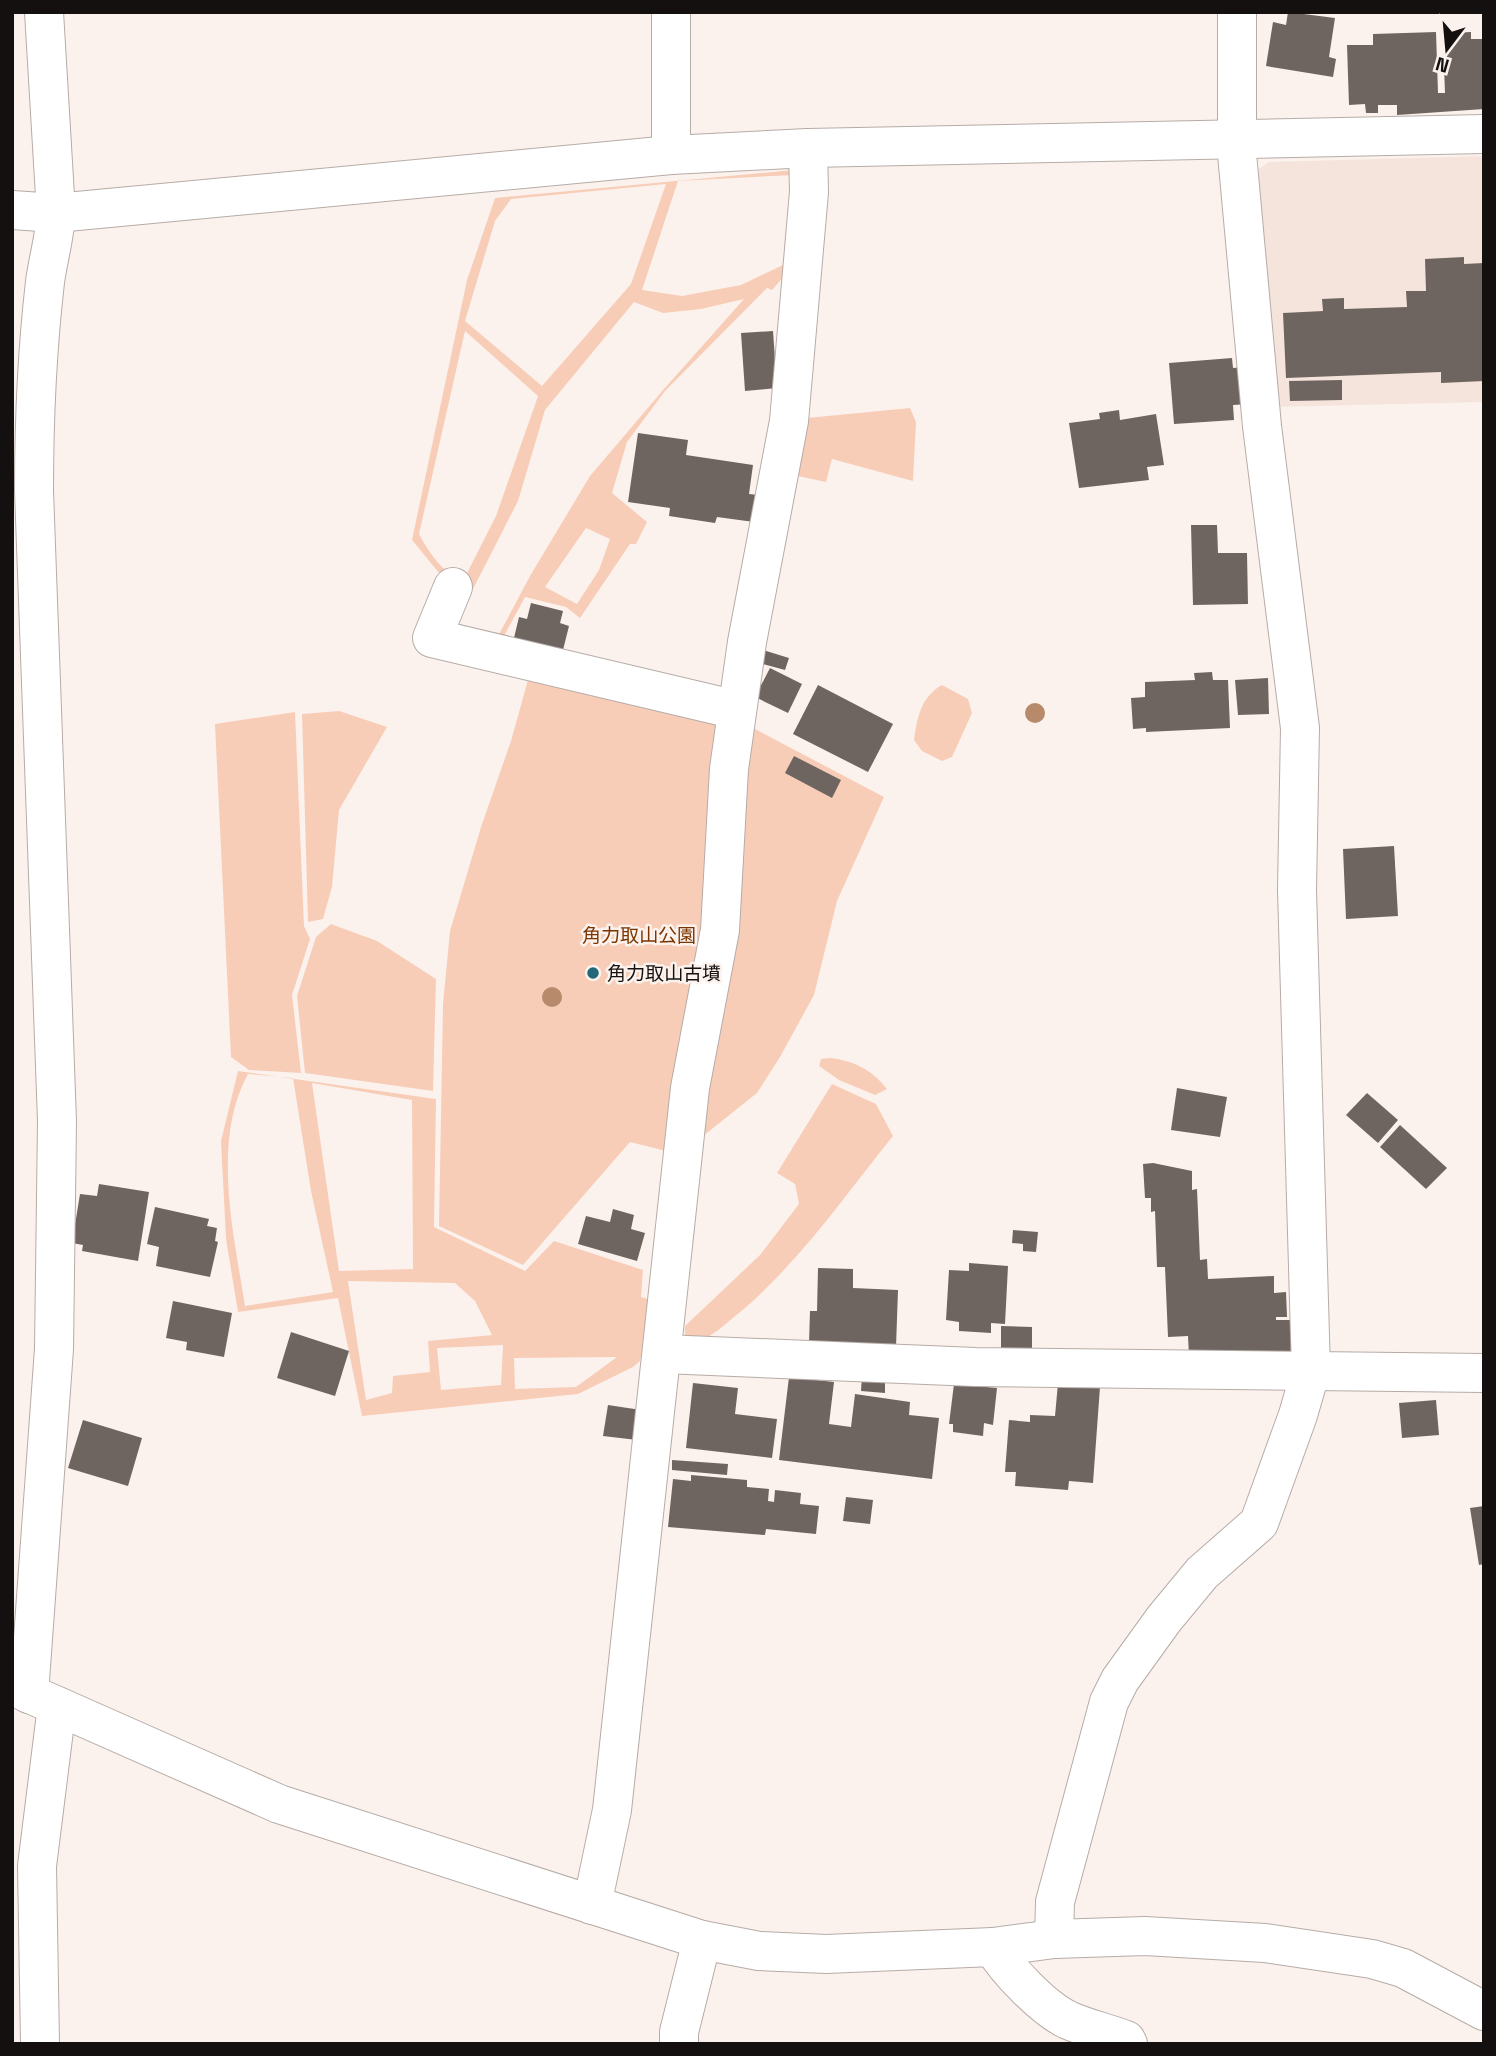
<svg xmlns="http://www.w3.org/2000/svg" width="1496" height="2056" font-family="'Space Grotesk','Noto Sans JP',sans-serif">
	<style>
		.built { fill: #f5e4db }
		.green { fill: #f8cdb8; fill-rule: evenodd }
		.building { fill: #6e6561 }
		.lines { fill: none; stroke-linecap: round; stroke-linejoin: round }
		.minor-casing { stroke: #b6aca7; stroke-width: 40 }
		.minor { stroke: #fff; stroke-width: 38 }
		.tree { fill: #b68a6b }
		.poi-dot { fill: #236879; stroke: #fcf2ed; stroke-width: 2.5 }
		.labels { text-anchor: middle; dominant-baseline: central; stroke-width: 5; stroke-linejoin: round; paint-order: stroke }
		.park-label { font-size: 19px; fill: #7c3401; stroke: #fcf2ed }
		.poi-label { font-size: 19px; fill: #14100f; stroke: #fcf2ed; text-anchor: start }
	</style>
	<rect width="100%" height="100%" fill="#fcf2ed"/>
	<path class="built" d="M 1484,156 L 1484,402 L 1270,407 L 1251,174 L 1269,162 Z"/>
	<g class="green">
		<path d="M 794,170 L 785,275 L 772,290 L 767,288 L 665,391 L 627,442 L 612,493 L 647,522 L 636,544 L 630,544 L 580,618 L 566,607 L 525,597 L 499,645 L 445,631 L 444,579 L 412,540 L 467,280 L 495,198 ZM 793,175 L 783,265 L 741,285 L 682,296 L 642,290 L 678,181 ZM 666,184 L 631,284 L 542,386 L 465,321 L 495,221 L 511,199 ZM 744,299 L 664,389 L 590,476 L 530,576 L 496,640 L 453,628 L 518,501 L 545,410 L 634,302 L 663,313 L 701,309 ZM 465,331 L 538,396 L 496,516 L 463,581 C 444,575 428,551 419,534 ZM 586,528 L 610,539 L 599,570 L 577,604 L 545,587 Z"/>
		<path d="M 910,408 L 916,422 L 913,481 L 832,459 L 826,482 L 793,475 L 807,418 Z"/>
		<path d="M 531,669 L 715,715 L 755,729 L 884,797 L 837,901 L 814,995 L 780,1057 L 757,1093 L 698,1140 L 666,1151 L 630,1142 L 523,1265 L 439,1226 L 443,1004 L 450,931 L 481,827 L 511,741 Z"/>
		<path d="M 942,685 L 968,699 L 972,713 L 952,757 L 942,761 L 922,751 L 914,740 C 917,717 921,697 942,685 Z"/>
		<path d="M 339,711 L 387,727 L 339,810 L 332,887 L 323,919 L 308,922 L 302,714 Z"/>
		<path d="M 295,712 L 304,926 L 310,939 L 292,995 L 301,1073 L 249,1070 L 231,1057 L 215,724 Z"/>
		<path d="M 331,924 L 377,941 L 436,979 L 433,1091 L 305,1073 L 297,996 L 316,937 Z"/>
		<path d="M 830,1058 C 854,1061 871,1069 887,1089 L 875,1095 L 839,1080 L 819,1066 L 821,1059 Z"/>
		<path d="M 238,1071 L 436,1099 L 434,1227 L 525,1271 L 554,1241 L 643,1270 L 641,1297 L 651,1300 L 640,1361 L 633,1367 L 578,1394 L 362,1416 L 338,1298 L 238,1312 L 226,1239 L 221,1141 ZM 248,1074 L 293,1078 L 311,1191 L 333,1292 L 245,1306 C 234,1234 211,1142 248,1074 ZM 312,1083 L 412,1100 L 413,1269 L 339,1271 ZM 348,1281 L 455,1283 L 475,1301 L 492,1335 L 428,1341 L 430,1372 L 393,1376 L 392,1393 L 366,1400 ZM 503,1345 L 501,1385 L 441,1390 L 437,1348 ZM 617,1357 L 576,1387 L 515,1389 L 514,1358 Z"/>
		<path d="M 832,1084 L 876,1104 L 893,1136 C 843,1198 796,1267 734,1317 C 721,1328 710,1338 694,1343 L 685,1336 L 685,1326 L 760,1255 L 799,1204 L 795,1184 L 777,1173 Z"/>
	</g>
	<g class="building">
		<path d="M 1288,12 L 1335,18 L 1329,57 L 1336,59 L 1333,77 L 1266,66 L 1273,22 L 1286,25 Z"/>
		<path d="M 1436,32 L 1438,93 L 1445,93 L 1443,40 L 1448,39 L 1448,33 L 1471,32 L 1471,39 L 1484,39 L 1484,109 L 1397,115 L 1397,105 L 1378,105 L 1378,113 L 1366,113 L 1365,104 L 1349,105 L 1347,45 L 1373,45 L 1373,34 Z"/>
		<path d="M 1464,257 L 1464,264 L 1484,263 L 1484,381 L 1441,383 L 1441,372 L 1286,378 L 1283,313 L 1323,311 L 1322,299 L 1344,298 L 1344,309 L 1407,307 L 1406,291 L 1426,291 L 1425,259 Z"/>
		<path d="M 773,331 L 777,388 L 745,391 L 741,333 Z"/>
		<path d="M 1232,358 L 1233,368 L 1246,367 L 1249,404 L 1233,405 L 1234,420 L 1174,424 L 1169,363 Z"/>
		<path d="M 1342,380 L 1342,400 L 1290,401 L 1289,381 Z"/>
		<path d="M 1119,410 L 1120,420 L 1156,414 L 1164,465 L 1147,467 L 1149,480 L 1079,488 L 1069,423 L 1100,419 L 1099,413 Z"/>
		<path d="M 638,433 L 688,440 L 686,455 L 753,465 L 749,494 L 759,495 L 754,522 L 717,517 L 715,523 L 669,516 L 670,508 L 628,502 Z"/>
		<path d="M 1191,525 L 1217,525 L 1218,553 L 1247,553 L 1248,604 L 1193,605 Z"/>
		<path d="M 531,603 L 563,611 L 560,623 L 569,626 L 562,654 L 513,642 L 519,617 L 527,619 Z"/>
		<path d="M 763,650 L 789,658 L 785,670 L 759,663 Z"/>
		<path d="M 770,668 L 802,684 L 788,713 L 755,697 Z"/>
		<path d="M 1212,672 L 1213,680 L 1228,680 L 1230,728 L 1146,732 L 1146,728 L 1133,729 L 1131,698 L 1145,697 L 1145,682 L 1195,680 L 1194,673 Z"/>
		<path d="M 1268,678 L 1269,714 L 1238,715 L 1235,680 Z"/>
		<path d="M 818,685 L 893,724 L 868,772 L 793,734 Z"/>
		<path d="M 794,756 L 841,780 L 832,798 L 785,773 Z"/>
		<path d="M 1394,846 L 1398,916 L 1346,919 L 1343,849 Z"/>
		<path d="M 1177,1088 L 1227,1097 L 1220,1137 L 1171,1130 Z"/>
		<path d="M 1367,1093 L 1398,1120 L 1378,1143 L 1346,1115 Z"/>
		<path d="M 1400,1125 L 1447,1168 L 1426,1189 L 1380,1147 Z"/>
		<path d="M 1153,1163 L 1192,1171 L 1192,1190 L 1197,1189 L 1200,1260 L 1207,1259 L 1208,1279 L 1274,1276 L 1274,1293 L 1286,1292 L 1287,1317 L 1276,1317 L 1276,1320 L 1291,1320 L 1293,1359 L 1189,1356 L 1188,1336 L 1168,1337 L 1165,1267 L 1157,1267 L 1155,1211 L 1151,1212 L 1151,1198 L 1145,1198 L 1143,1164 Z"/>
		<path d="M 99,1184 L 149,1192 L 138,1261 L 82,1251 L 83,1245 L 72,1243 L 80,1194 L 97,1196 Z"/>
		<path d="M 155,1207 L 209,1219 L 207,1226 L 217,1228 L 215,1241 L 218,1242 L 210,1277 L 156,1266 L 159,1247 L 147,1244 Z"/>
		<path d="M 613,1209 L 634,1215 L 631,1229 L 645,1233 L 637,1261 L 578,1244 L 586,1216 L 610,1222 Z"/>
		<path d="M 1013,1230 L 1038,1232 L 1036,1252 L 1023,1251 L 1023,1244 L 1012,1243 Z"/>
		<path d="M 969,1263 L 1008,1266 L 1005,1324 L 991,1323 L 991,1333 L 959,1331 L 959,1322 L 946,1320 L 949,1270 L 969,1271 Z"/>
		<path d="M 818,1268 L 853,1269 L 853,1288 L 898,1290 L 896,1347 L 809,1344 L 810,1311 L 817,1311 Z"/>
		<path d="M 173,1301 L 232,1313 L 224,1357 L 186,1350 L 187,1342 L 166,1338 Z"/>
		<path d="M 1001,1326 L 1032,1327 L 1032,1349 L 1001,1349 Z"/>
		<path d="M 291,1332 L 349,1351 L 335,1396 L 277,1378 Z"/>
		<path d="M 862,1376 L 885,1378 L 885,1393 L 861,1391 Z"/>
		<path d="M 789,1377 L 834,1382 L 829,1424 L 851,1427 L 855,1394 L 910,1402 L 909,1415 L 939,1418 L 932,1479 L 779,1460 Z"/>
		<path d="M 693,1383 L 738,1388 L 735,1414 L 777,1419 L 772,1458 L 686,1448 Z"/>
		<path d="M 1058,1383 L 1100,1387 L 1093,1483 L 1069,1481 L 1068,1490 L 1015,1486 L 1016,1472 L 1005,1472 L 1009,1420 L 1030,1422 L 1030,1415 L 1055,1416 Z"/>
		<path d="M 954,1384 L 997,1388 L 993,1425 L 984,1423 L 983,1436 L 953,1432 L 953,1424 L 949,1424 Z"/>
		<path d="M 1436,1400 L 1439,1435 L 1402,1438 L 1399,1403 Z"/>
		<path d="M 608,1405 L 641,1410 L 637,1440 L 603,1436 Z"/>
		<path d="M 83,1420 L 142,1438 L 128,1486 L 68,1468 Z"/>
		<path d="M 672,1460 L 728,1464 L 727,1475 L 672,1470 Z"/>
		<path d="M 691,1475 L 747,1480 L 747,1487 L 769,1489 L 768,1501 L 774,1502 L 775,1490 L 801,1493 L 800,1504 L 819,1506 L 816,1534 L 766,1529 L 765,1535 L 668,1527 L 673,1479 L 691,1481 Z"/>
		<path d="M 846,1497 L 873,1500 L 870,1524 L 843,1521 Z"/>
		<path d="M 1484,1506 L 1484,1564 L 1479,1565 L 1470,1508 Z"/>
	</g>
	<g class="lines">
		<defs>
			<g id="minor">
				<path d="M 671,12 L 671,155"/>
				<path d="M 12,210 L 56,213 L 671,155 L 808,148 L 1484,134"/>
				<path d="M 453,587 L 432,638 L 737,710"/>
				<path d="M 663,1354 L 975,1367 L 1484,1373"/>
				<path d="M 12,1686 L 279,1804 L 702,1940 L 759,1951 L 826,1954 L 993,1947 L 1054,1939 L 1145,1936 L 1265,1943 L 1372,1959 L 1403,1968 L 1484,2011"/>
				<path d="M 29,1694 L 54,1349 L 57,1121 L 34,491 C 34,421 37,351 45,282 C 48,259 55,237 56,213 L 44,12"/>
				<path d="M 592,1905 L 612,1810 L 690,1088 L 720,930 L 729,769 L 747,642 L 789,421 L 809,192 L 808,148"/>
				<path d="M 1054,1939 L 1055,1902 L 1109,1702 L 1120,1680 L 1164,1619 L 1202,1573 L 1259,1523 L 1298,1415 L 1311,1370 L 1297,890 L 1300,728 L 1262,426 L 1237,154 L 1237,12"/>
				<path d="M 993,1947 C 1007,1970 1043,2008 1068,2020 C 1086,2028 1107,2033 1126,2040 L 1128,2044"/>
				<path d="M 40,2044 L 37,1866 L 57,1706"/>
				<path d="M 679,2044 L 679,2032 L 702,1940"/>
			</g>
		</defs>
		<use href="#minor" class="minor-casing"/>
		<use href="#minor" class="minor"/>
	</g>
	<g class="tree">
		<circle cx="1035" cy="713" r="10"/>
		<circle cx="552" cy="997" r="10"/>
	</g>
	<circle class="poi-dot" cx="593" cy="973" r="7"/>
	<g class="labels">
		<g class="park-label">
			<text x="639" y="935">角力取山公園</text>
		</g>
		<g class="poi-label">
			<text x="607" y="973">角力取山古墳</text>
		</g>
	</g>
	<rect width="1496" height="2056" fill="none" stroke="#14100f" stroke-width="28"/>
	<g transform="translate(1447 49) rotate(196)" stroke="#fcf2ed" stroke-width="5" paint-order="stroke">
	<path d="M0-5L12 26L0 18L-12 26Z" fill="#14100f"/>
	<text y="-10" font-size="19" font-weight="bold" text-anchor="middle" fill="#14100f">N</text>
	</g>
</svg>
